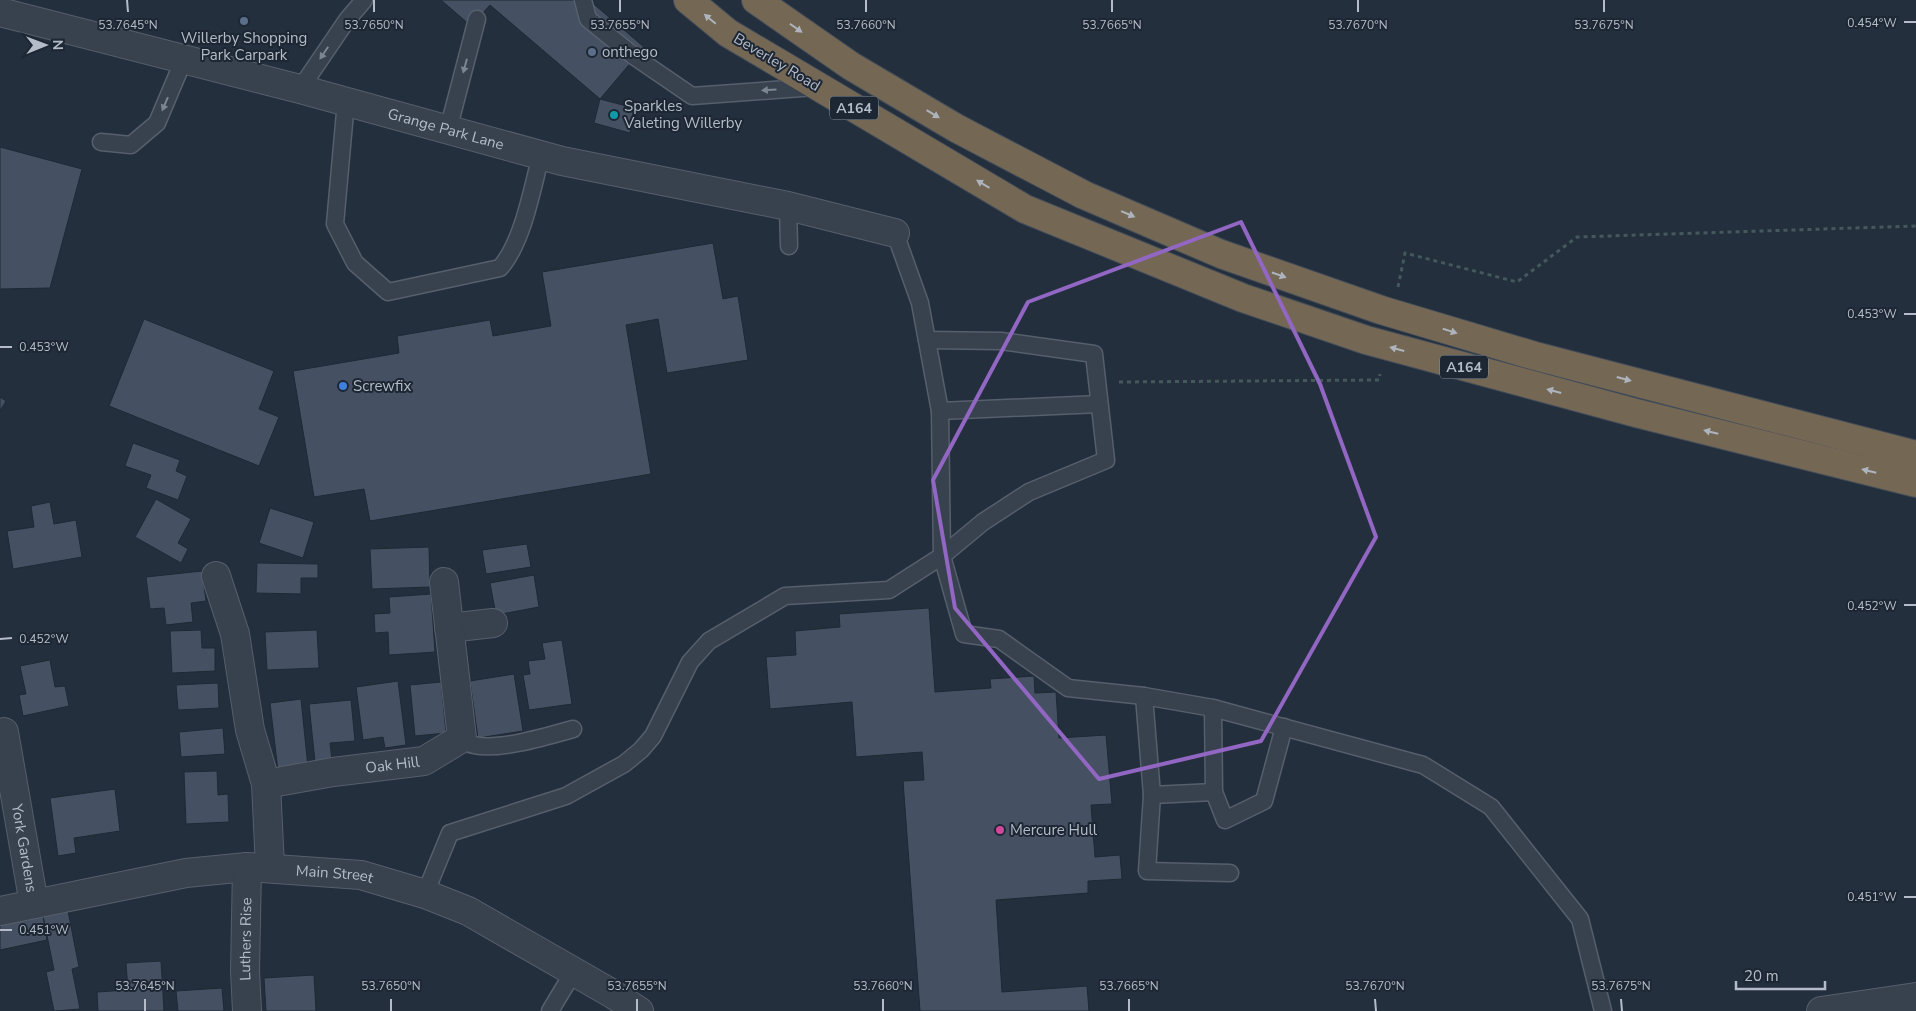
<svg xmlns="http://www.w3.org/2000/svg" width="1916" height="1011" font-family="'Nunito Sans',sans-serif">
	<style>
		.building { fill: #455162; stroke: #1f2835 }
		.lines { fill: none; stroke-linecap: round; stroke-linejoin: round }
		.lane-casing { stroke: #565f6c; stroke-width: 19 }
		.street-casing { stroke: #565f6c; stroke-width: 30 }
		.highway-casing { stroke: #434c59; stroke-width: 30 }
		.path { stroke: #44595c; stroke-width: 3; stroke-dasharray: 4 4; stroke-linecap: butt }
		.lane { stroke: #38414e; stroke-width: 16 }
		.street { stroke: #38414e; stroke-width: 28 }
		.highway { stroke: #746855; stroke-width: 28 }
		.oneway { fill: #aeb4bd }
		.oneway2 { fill: #7c8592 }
		.marked { fill: none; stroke: #9266c3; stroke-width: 4; stroke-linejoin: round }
		.ticks { fill: none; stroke: #b4bcc9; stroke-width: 2 }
		.service-dot { fill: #5c6f8a; stroke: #1d2633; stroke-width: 2 }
		.culture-dot { fill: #0f9aa8; stroke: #1d2633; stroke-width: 2 }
		.shop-dot { fill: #3f7fe0; stroke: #1d2633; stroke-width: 2 }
		.hotel-dot { fill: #d1479c; stroke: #1d2633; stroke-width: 2 }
		.labels { text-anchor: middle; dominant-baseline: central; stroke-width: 4; stroke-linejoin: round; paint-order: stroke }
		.shield { fill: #1d2633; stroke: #878f9c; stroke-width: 1 }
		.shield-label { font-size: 14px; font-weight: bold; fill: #b4bcc9 }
		.poi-label { font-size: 15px; fill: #b4bcc9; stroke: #1d2633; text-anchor: start }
		.street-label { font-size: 15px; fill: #b4bcc9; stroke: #1d2633 }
		.ticks-label { font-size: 12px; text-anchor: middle; fill: #b4bcc9; stroke: #1d2633; stroke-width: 4; stroke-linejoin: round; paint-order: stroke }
	</style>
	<rect width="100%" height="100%" fill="#242f3e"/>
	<g class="building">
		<path d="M 441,0 L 589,0 L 644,47 L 600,99 L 490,5 L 471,26 Z"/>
		<path d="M 600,99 L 634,108 L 630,133 L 594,123 Z"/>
		<path d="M 0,147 L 82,169 L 50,288 L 0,289 Z"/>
		<path d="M 713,243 L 723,299 L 738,296 L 748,360 L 667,373 L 658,319 L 626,325 L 651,474 L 370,521 L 364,489 L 314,497 L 293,371 L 399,353 L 397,336 L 490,320 L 493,336 L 551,326 L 542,272 Z"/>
		<path d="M 144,319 L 274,371 L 259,409 L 279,417 L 259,466 L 109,406 Z"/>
		<path d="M 0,397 L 6,401 L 0,411 Z"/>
		<path d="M 133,443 L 180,460 L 176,471 L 187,476 L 178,500 L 146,488 L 151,475 L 125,466 Z"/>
		<path d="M 156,499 L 191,519 L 178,543 L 188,549 L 181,563 L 135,537 Z"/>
		<path d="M 50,502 L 54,524 L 76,520 L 82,557 L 13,569 L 7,531 L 34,527 L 31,506 Z"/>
		<path d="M 270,508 L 314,522 L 303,558 L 259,543 Z"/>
		<path d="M 527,544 L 531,567 L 486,574 L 482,550 Z"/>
		<path d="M 429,547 L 430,587 L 372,589 L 370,549 Z"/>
		<path d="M 257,563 L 318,564 L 318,578 L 301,578 L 301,594 L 256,593 Z"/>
		<path d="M 202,571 L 206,601 L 191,603 L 193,622 L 166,625 L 164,608 L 150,609 L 146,577 Z"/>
		<path d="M 534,575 L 539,607 L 496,615 L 490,583 Z"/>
		<path d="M 431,594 L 435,652 L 389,655 L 388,632 L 375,633 L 374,614 L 390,613 L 389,597 Z"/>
		<path d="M 929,608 L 935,692 L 991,688 L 990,679 L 1034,676 L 1035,693 L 1056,692 L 1059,738 L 1106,735 L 1112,804 L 1091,805 L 1095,857 L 1120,855 L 1122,879 L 1088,881 L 1088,893 L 996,900 L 1002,992 L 1087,986 L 1089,1011 L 920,1011 L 903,781 L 924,780 L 922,752 L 856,757 L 852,702 L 770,709 L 766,657 L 796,655 L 795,631 L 840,627 L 839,614 Z"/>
		<path d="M 201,630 L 202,648 L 215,648 L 215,671 L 172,673 L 170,631 Z"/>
		<path d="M 317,630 L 319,668 L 267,670 L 265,632 Z"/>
		<path d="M 562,640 L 572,704 L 529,710 L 523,675 L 530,674 L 528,661 L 545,659 L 542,643 Z"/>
		<path d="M 50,660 L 55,687 L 65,686 L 69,706 L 23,716 L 19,695 L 26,694 L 20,666 Z"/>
		<path d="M 514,674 L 523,731 L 478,738 L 470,681 Z"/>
		<path d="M 398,681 L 406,745 L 385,748 L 383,737 L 363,740 L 356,687 Z"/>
		<path d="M 441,682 L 446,733 L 415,736 L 410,685 Z"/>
		<path d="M 218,683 L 219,708 L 178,710 L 176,685 Z"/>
		<path d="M 301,699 L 308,767 L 278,771 L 270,703 Z"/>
		<path d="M 351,700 L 355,741 L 330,743 L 332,760 L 315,762 L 309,704 Z"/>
		<path d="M 223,728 L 225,754 L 181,757 L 179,732 Z"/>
		<path d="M 217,771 L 218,795 L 228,794 L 229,822 L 186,824 L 184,772 Z"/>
		<path d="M 115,789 L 120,831 L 74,838 L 76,853 L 58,856 L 50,798 Z"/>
		<path d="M 68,911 L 79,967 L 72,969 L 80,1009 L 54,1011 L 46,972 L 54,970 L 43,916 Z"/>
		<path d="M 43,916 L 47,940 L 0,950 L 0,925 Z"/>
		<path d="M 161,961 L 164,1011 L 98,1011 L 97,992 L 128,990 L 126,963 Z"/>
		<path d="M 314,975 L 316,1011 L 266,1011 L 264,978 Z"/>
		<path d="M 222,988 L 224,1011 L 178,1011 L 176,991 Z"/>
	</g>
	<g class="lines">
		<defs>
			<g id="lane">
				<path d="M 583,0 L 588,19 L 635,57 L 692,96 L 815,87"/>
				<path d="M 300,89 L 347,20 L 364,0"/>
				<path d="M 346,101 L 335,224 L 355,263 L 388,292 L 500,268 C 523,242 532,189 541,155"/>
				<path d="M 448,130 L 477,19"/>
				<path d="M 101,142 L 131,145 L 157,123 L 184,59"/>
				<path d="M 788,206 L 789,246"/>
				<path d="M 895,233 L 920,303 L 940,411 L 942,556 L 964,634 L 999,639 L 1068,688 L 1144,696 L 1213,708 L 1423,765 L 1491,807 L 1580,919 L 1603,1011"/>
				<path d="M 940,411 L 1099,404"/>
				<path d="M 1144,696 L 1152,795 L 1147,871 L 1230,873"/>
				<path d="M 1213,708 L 1214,792 L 1225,820 L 1264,801 L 1284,727"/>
				<path d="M 460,739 C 464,741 469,744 474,745 C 499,751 548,736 573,729"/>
				<path d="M 1152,795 L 1214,792"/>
				<path d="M 425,894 L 450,833 L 566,796 L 624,764 L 641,750 L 653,736 L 690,662 L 709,641 L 785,596 L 889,590 L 942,556 L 983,522 L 1029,492 L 1106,460 L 1094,354 L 1001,341 L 927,340"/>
				<path d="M 550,1011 L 574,971"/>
			</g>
			<g id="street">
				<path id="s1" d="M 0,12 L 300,89 L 562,161 L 788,206 L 895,233"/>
				<path d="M 216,576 L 235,634 L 250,730 L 266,784 L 270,867"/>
				<path d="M 449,628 L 493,623"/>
				<path id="s2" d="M 4,732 L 34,904"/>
				<path id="s3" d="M 266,784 L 333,772 L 424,761 L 462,738 L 444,582"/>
				<path id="s4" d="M 0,911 L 186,873 L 247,867 L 361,875 L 425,894 L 468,911 L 611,993 L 639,1011"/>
				<path id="s5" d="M 247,1011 L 245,971 L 247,867"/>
				<path d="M 1821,1011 L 1916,997"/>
			</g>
			<g id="highway">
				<path d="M 688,0 L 728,33 L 1025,209 L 1243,298 L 1366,340 L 1636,413 L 1916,483"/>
				<path d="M 756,0 L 851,66 L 956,128 L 1084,195 L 1221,254 L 1381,310 L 1535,356 L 1916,455"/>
			</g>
		</defs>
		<use href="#lane" class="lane-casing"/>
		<use href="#street" class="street-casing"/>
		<use href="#highway" class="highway-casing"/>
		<g class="path">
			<path d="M 1398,287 L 1405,253 L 1517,282 L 1577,237 L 1916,226"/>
			<path d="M 1119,382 L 1379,380 L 1380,374"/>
		</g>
		<use href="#lane" class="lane"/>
		<use href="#street" class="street"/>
		<use href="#highway" class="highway"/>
	</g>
	<defs><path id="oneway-solid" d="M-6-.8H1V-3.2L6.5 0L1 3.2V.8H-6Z" transform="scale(1.25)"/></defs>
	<g class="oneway">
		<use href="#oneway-solid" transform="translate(710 19) rotate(-140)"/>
		<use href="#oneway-solid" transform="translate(796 28) rotate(35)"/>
		<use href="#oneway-solid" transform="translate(933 114) rotate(31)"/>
		<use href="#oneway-solid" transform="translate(983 184) rotate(-149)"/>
		<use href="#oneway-solid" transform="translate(1128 214) rotate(23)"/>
		<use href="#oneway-solid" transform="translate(1279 275) rotate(19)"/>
		<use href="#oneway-solid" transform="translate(1450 331) rotate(17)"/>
		<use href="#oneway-solid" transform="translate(1397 349) rotate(-165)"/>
		<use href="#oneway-solid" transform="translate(1624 379) rotate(15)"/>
		<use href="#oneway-solid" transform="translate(1554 391) rotate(-165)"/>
		<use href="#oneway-solid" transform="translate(1711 432) rotate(-166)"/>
		<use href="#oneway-solid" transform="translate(1869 471) rotate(-166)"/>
	</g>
	<g class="oneway2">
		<use href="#oneway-solid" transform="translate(324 53) rotate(124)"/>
		<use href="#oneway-solid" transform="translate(465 66) rotate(105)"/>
		<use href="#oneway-solid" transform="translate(769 90) rotate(176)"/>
		<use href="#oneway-solid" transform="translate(165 104) rotate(113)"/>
	</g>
	<path class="marked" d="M 1241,222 L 1320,384 L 1376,537 L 1261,741 L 1099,779 L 955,608 L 933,480 L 1028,302 Z"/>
	<path class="ticks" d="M 127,0 L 128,12M 374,0 L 374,12M 620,0 L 620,12M 866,0 L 866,12M 1112,0 L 1112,12M 1358,0 L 1358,12M 1604,0 L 1604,12M 1904,22 L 1916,22M 1904,314 L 1916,314M 0,347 L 12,347M 1904,605 L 1916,605M 0,639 L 12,638M 1904,897 L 1916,897M 0,930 L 12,930M 145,999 L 145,1011M 391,999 L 391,1011M 637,999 L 637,1011M 883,999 L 883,1011M 1129,999 L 1129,1011M 1375,999 L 1376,1011M 1621,999 L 1622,1011"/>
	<g class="service-dot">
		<circle cx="244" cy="21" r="5"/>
		<circle cx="592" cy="52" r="5"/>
	</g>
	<circle class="culture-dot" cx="614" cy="115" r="5"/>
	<circle class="shop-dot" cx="343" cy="386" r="5"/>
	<circle class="hotel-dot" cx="1000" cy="830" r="5"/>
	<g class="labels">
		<g class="shield">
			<rect x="830" y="96.5" width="48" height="23" rx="4"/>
			<rect x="1440" y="355.5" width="48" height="23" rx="4"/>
		</g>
		<g class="shield-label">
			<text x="854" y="108">A164</text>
			<text x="1464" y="367">A164</text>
		</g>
		<g class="poi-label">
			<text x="244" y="38" text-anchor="middle">Willerby Shopping<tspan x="244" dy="17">Park Carpark</tspan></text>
			<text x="602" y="52">onthego</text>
			<text x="624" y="106">Sparkles<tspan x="624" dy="17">Valeting Willerby</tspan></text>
			<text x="353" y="386">Screwfix</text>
			<text x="1010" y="830">Mercure Hull</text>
		</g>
		<g class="street-label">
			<text transform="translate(777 62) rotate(31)">Beverley Road</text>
			<text stroke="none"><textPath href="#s1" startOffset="461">Grange Park Lane</textPath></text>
			<text stroke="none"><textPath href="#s3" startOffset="128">Oak Hill</textPath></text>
			<text stroke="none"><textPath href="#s2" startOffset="118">York Gardens</textPath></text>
			<text stroke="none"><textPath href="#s4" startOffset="339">Main Street</textPath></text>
			<text stroke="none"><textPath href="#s5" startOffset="72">Luthers Rise</textPath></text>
		</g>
	</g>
	<g class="ticks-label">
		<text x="1872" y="27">0.454°W</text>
		<text x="128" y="29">53.7645°N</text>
		<text x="374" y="29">53.7650°N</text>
		<text x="620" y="29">53.7655°N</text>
		<text x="866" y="29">53.7660°N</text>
		<text x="1112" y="29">53.7665°N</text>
		<text x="1358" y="29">53.7670°N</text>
		<text x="1604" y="29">53.7675°N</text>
		<text x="1872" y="318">0.453°W</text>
		<text x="44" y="351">0.453°W</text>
		<text x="1872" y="610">0.452°W</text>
		<text x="44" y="643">0.452°W</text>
		<text x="1872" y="901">0.451°W</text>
		<text x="44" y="934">0.451°W</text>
		<text x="145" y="990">53.7645°N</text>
		<text x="391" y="990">53.7650°N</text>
		<text x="637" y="990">53.7655°N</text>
		<text x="883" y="990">53.7660°N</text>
		<text x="1129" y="990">53.7665°N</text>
		<text x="1375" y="990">53.7670°N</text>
		<text x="1621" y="990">53.7675°N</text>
	</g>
	<g transform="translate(45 45) rotate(89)" stroke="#1d2633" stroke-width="4" paint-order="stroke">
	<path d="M0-4L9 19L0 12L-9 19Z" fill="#b4bcc9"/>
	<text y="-8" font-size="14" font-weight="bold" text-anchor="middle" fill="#b4bcc9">N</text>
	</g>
	<path d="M1736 981v8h89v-8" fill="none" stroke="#b4bcc9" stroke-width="2.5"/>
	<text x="1744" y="981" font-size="15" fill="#b4bcc9" stroke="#1d2633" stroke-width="4" paint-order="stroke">20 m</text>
</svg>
